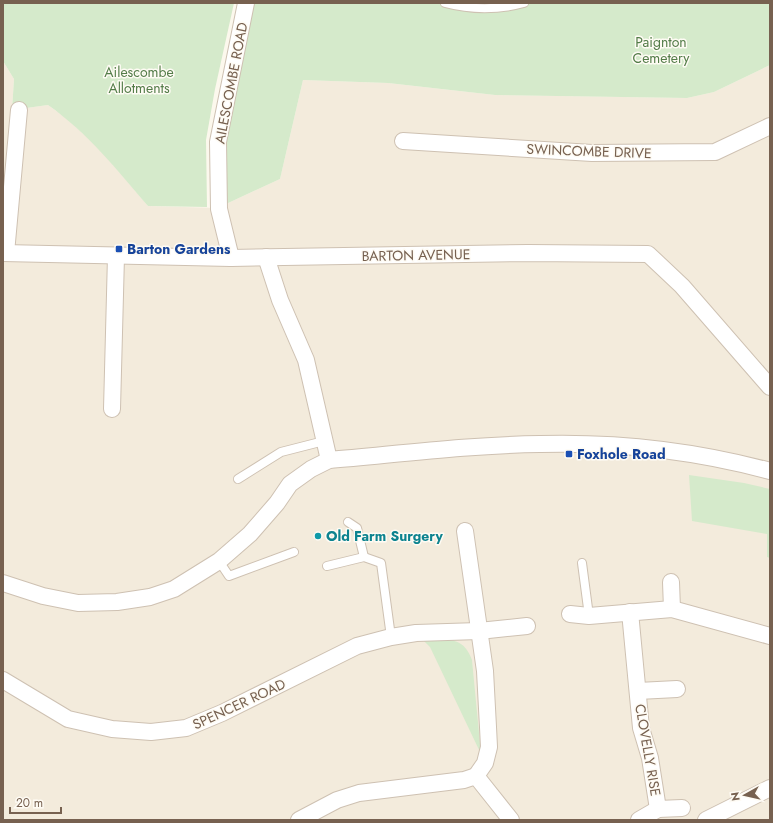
<svg xmlns="http://www.w3.org/2000/svg" width="773" height="823" font-family="Jost,sans-serif">
	<style>
		.residential { fill: #f3ebdc }
		.green { fill: #d5eacb }
		.lines { fill: none; stroke-linecap: round; stroke-linejoin: round }
		.service-casing { stroke: #cec1b2; stroke-width: 10 }
		.minor-casing { stroke: #cec1b2; stroke-width: 18 }
		.service { stroke: #fff; stroke-width: 8 }
		.minor { stroke: #fff; stroke-width: 16 }
		.transit-dot { fill: #1a4fb4; stroke: #fefbf4; stroke-width: 1.5 }
		.culture-dot { fill: #0f9aa8; stroke: #fefbf4; stroke-width: 1.5 }
		.labels { text-anchor: middle; dominant-baseline: central; stroke-width: 3; stroke-linejoin: round; paint-order: stroke }
		.park-label { font-size: 14px; fill: #537c48; stroke: #fefbf4 }
		.street-label { font-size: 14px; fill: #776150; stroke: #fefbf4 }
		.transit-label { font-size: 14px; font-weight: bold; fill: #164399; stroke: #fefbf4; text-anchor: start }
		.culture-label { font-size: 14px; font-weight: bold; fill: #0d838f; stroke: #fefbf4; text-anchor: start }
	</style>
	<rect width="100%" height="100%" fill="#fcf8ed"/>
	<path class="residential" d="M 3,61 L 14,79 L 12,110 L 48,105 L 66,118 L 99,148 L 148,206 L 219,208 L 226,204 L 280,179 L 303,80 L 388,83 L 495,95 L 687,98 L 714,92 L 770,65 L 770,820 L 3,820 Z"/>
	<g class="green">
		<path d="M 3,3 L 234,3 L 215,89 L 206,140 L 207,207 L 148,206 C 117,170 88,133 48,105 L 12,110 L 14,79 L 3,61 Z"/>
		<path d="M 253,3 L 770,3 L 770,65 L 714,92 L 687,98 L 495,95 L 388,83 L 303,80 L 280,179 L 226,204 L 225,141 Z"/>
		<path d="M 689,475 L 744,483 L 770,489 L 770,558 L 767,557 L 767,534 L 692,521 Z"/>
		<path d="M 423,640 C 446,640 463,635 472,660 L 481,754 L 430,647 Z"/>
	</g>
	<g class="lines">
		<defs>
			<g id="service">
				<path d="M 445,3 C 471,10 498,10 524,3"/>
				<path d="M 238,479 L 281,452 L 324,441"/>
				<path d="M 348,522 L 357,528 L 364,557"/>
				<path d="M 219,561 L 229,576 L 294,552"/>
				<path d="M 582,563 L 589,616"/>
				<path d="M 327,566 L 364,557 L 381,563 L 391,637"/>
			</g>
			<g id="minor">
				<path d="M 403,141 L 592,153 L 715,152 L 770,126"/>
				<path d="M 3,253 L 231,258 L 528,253 L 648,254 L 682,286 L 770,387"/>
				<path d="M 6,253 L 19,110"/>
				<path d="M 266,257 L 280,300 L 306,360 L 329,460"/>
				<path d="M 231,258 L 219,209 L 218,142 L 246,3"/>
				<path d="M 112,409 L 116,256"/>
				<path d="M 465,531 L 485,671 L 488,727 L 489,747 L 485,763 L 476,776"/>
				<path d="M 671,582 L 672,609"/>
				<path d="M 3,583 L 43,596 L 78,603 L 117,602 L 150,597 L 174,589 L 219,561 L 250,534 L 277,503 L 290,484 L 311,469 L 329,460 C 399,454 470,445 540,444 C 616,442 696,451 770,471"/>
				<path d="M 630,612 L 641,728 L 650,758 L 658,809 L 682,808"/>
				<path d="M 570,614 L 589,616 L 672,609 L 770,636"/>
				<path d="M 3,680 L 68,719 L 112,729 L 151,732 L 186,728 L 222,713 L 357,646 L 391,637 L 416,633 L 479,631 L 527,626"/>
				<path d="M 638,691 L 677,689"/>
				<path d="M 299,820 L 337,800 L 359,793 L 464,780 L 476,776 L 511,820"/>
				<path d="M 639,820 L 658,809"/>
				<path d="M 706,820 L 770,788"/>
			</g>
		</defs>
		<use href="#service" class="service-casing"/>
		<use href="#minor" class="minor-casing"/>
		<use href="#service" class="service"/>
		<use href="#minor" class="minor"/>
	</g>
	<g class="transit-dot">
		<rect x="115" y="245" width="8" height="8" rx="2"/>
		<rect x="565" y="450" width="8" height="8" rx="2"/>
	</g>
	<circle class="culture-dot" cx="318" cy="536" r="4"/>
	<g class="labels">
		<g class="park-label">
			<text x="661" y="42">Paignton<tspan x="661" dy="16">Cemetery</tspan></text>
			<text x="139" y="72">Ailescombe<tspan x="139" dy="16">Allotments</tspan></text>
		</g>
		<g class="street-label">
			<text transform="translate(231 83) rotate(-79)">AILESCOMBE ROAD</text>
			<text transform="translate(589 151) rotate(2)">SWINCOMBE DRIVE</text>
			<text transform="translate(416 255) rotate(-1)">BARTON AVENUE</text>
			<text transform="translate(239 704) rotate(-25)">SPENCER ROAD</text>
			<text transform="translate(648 750) rotate(80)">CLOVELLY RISE</text>
		</g>
		<g class="transit-label">
			<text x="127" y="249">Barton Gardens</text>
			<text x="577" y="454">Foxhole Road</text>
		</g>
		<g class="culture-label">
			<text x="326" y="536">Old Farm Surgery</text>
		</g>
	</g>
	<rect width="773" height="823" fill="none" stroke="#776150" stroke-width="8"/>
	<g transform="translate(745 795) rotate(262)" stroke="#fefbf4" stroke-width="3" paint-order="stroke">
	<path d="M0-3L7 15L0 10L-7 15Z" fill="#776150"/>
	<text y="-6" font-size="11" font-weight="bold" text-anchor="middle" fill="#776150">N</text>
	</g>
	<path d="M10 807v6h51v-6" fill="none" stroke="#776150" stroke-width="2"/>
	<text x="16" y="807" font-size="12" fill="#776150" stroke="#fefbf4" stroke-width="3" paint-order="stroke">20 m</text>
</svg>
